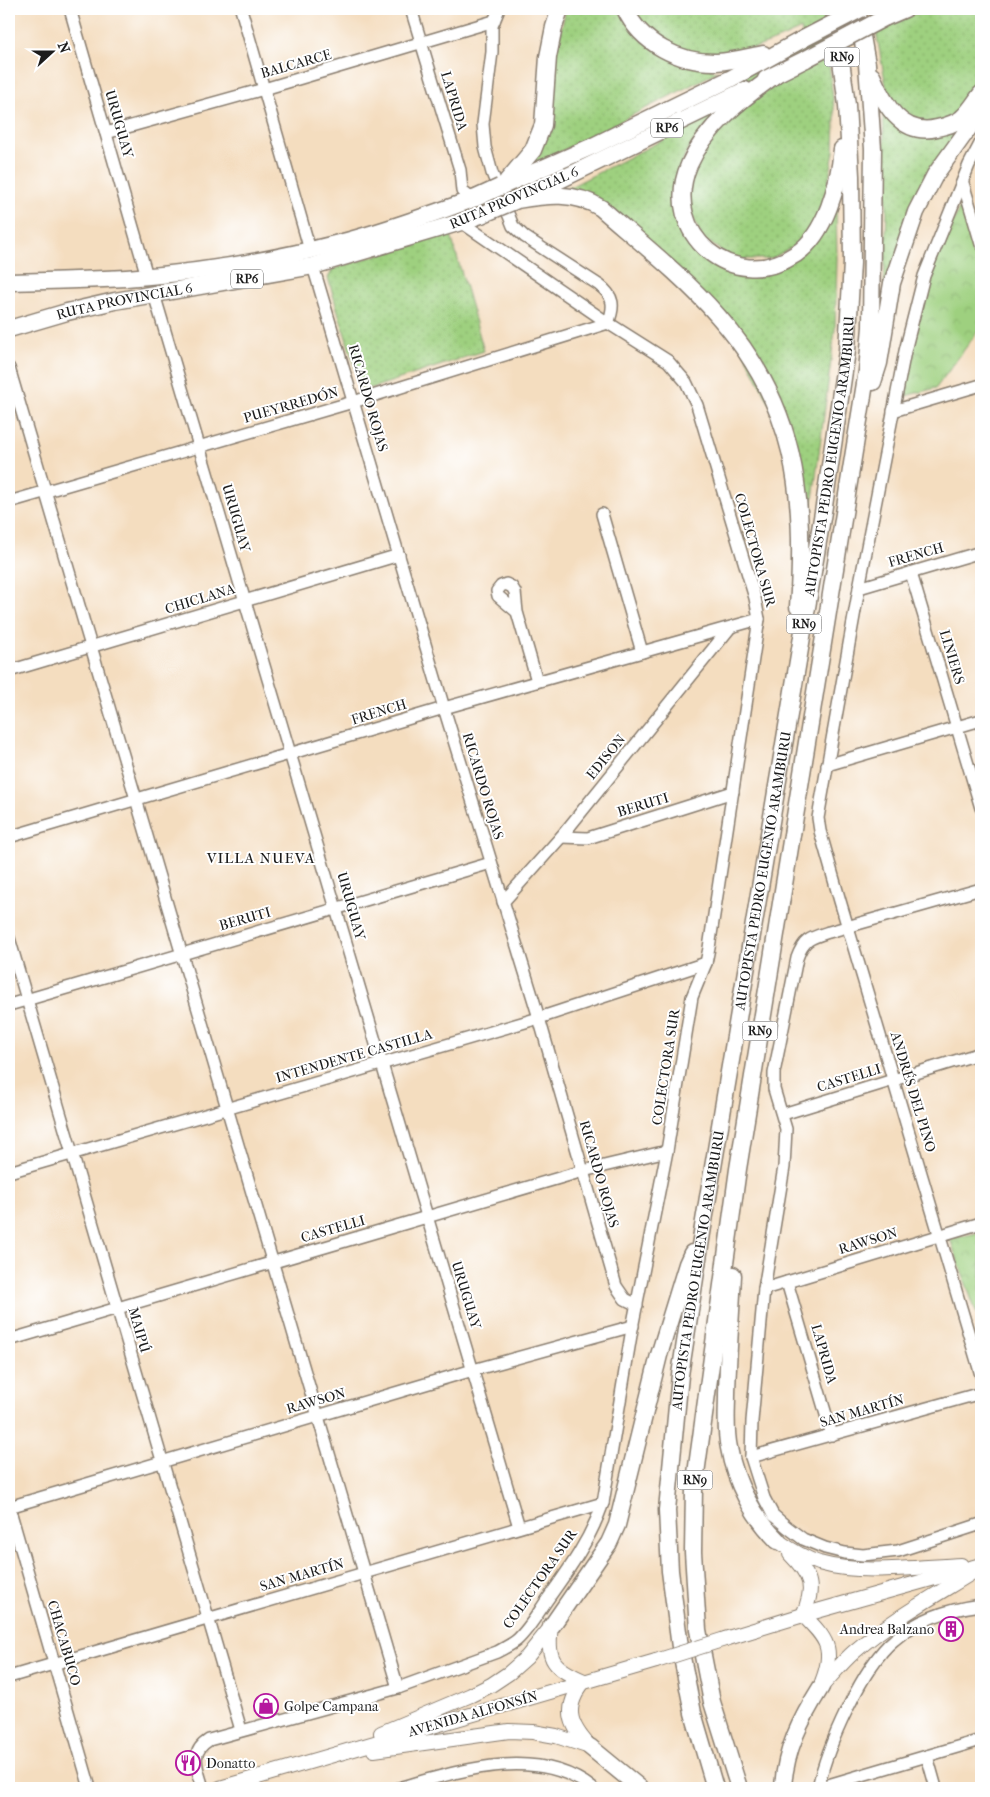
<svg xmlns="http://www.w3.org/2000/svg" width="990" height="1797" font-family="'IM FELL French Canon',serif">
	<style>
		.grass { fill: url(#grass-dots); stroke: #5d764e }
		.park { fill: url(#park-crowns); stroke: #5d764e }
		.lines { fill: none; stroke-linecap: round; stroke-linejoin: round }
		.minor-casing { stroke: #887c6e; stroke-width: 14 }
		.major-casing { stroke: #887c6e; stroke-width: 16 }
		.highway-casing { stroke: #887c6e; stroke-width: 19 }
		.minor { stroke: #fff; stroke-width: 11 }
		.major { stroke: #fff; stroke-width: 14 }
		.highway { stroke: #fff; stroke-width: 16 }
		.major-bridge-casing { stroke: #887c6e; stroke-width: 16; stroke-linecap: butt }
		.highway-bridge-casing { stroke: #887c6e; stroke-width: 19; stroke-linecap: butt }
		.major-bridge { stroke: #fff; stroke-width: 14 }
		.highway-bridge { stroke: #fff; stroke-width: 16 }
		.labels { text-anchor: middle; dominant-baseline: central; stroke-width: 4; stroke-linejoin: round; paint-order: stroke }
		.shield { fill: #fff; stroke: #606060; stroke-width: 1 }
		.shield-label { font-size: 12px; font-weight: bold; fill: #1c1c1c }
		.street-label { font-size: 14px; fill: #1c1c1c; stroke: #fff }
		.poi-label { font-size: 14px; fill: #1c1c1c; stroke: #fff; text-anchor: start }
		.neighbourhood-label { font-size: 15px; letter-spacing: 1px; fill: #1c1c1c; stroke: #fff }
	</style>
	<defs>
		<pattern id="grass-dots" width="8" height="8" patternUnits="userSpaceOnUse" patternTransform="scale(1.25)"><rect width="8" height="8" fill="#9ed07f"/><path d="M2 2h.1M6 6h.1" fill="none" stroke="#88b26d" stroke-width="1.8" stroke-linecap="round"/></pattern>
		<pattern id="park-crowns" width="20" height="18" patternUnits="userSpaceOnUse" patternTransform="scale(1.25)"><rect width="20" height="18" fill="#9ed07f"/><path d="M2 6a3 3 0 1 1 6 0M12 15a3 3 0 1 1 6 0" fill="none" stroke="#88b26d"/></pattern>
	</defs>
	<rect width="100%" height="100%" fill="#fff"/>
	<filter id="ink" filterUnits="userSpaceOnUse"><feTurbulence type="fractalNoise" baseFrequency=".02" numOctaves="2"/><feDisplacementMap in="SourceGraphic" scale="10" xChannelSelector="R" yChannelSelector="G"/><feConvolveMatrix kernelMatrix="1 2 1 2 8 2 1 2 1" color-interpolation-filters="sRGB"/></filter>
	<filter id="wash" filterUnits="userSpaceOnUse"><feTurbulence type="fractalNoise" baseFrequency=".0096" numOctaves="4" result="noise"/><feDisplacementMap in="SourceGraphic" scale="20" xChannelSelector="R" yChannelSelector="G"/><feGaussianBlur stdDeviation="1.12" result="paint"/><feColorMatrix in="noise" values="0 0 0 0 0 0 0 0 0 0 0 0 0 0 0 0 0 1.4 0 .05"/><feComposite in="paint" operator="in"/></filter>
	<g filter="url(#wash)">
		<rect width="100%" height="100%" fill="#f4ddbf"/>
		<g class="grass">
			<path d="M 566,9 L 619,9 L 625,20 L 717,72 L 558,153 L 527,167 L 551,72 Z"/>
			<path d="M 632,9 L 823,9 L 835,117 L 834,152 L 827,189 L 815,222 L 796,245 L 771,259 L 734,259 L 702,238 L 687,203 L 696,160 L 729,118 L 764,93 L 807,68 L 804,53 L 570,169 L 524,190 L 522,185 L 804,46 L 801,29 C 752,53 694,71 648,31 C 642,25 637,16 632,9 Z"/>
			<path d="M 872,9 L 883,9 L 888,27 L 925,9 L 981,9 C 981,21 984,78 980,86 C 972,103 943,128 922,123 C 904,119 892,102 886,86 Z"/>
			<path d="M 718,112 C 706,127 689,143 682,162 C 663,206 686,260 734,272 C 747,276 763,272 776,271 L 836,204 L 837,260 L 835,330 L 806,553 L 796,457 L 732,328 L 568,188 Z"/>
			<path d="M 883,112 L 898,125 L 962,124 L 884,285 L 887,210 Z"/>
			<path d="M 450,232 L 484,351 L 372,388 L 361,388 L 328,278 L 333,269 Z"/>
		</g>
		<g class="park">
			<path d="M 961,205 L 981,277 L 981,327 L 936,388 L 901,397 L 908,351 L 927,277 Z"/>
			<path d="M 981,1232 L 981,1326 L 950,1239 Z"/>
		</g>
	</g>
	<g filter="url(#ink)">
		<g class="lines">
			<defs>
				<g id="minor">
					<path d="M 70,9 L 147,276"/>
					<path d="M 241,9 L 310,250"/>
					<path d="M 411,9 L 460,170 L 462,191 L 472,199"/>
					<path d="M 106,133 L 264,89 L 494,21"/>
					<path d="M 981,142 L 969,165 L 924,276 L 905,351 L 859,588 L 818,818 L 820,831 L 840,901 L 981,1375"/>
					<path d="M 963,183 L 981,244"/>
					<path d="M 313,266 L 444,708 L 539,1018 L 616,1286 L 625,1299 L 637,1305"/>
					<path d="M 154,294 L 519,1527"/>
					<path d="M 9,368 L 398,1688"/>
					<path d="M 893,411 L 981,385"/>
					<path d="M 9,502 L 353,402 L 608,323 C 615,306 614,296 599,285 L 525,237 L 513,226 L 492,173 L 485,147 L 483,124 L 492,52 L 492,26 L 499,9"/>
					<path d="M 602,514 L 642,652"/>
					<path d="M 911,573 L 981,808"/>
					<path d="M 859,588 L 981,552"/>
					<path d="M 517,612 L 498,596 L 497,591 L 501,586 L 506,584 L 512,587 L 515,592 L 517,612 L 537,681"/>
					<path d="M 9,671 L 399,555"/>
					<path d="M 827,765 L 981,720"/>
					<path d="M 9,837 L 444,708 L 759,619"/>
					<path d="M 561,837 L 588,838 L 733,792"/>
					<path d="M 981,889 L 829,932 C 810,938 804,939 797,958 L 774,1073 L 774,1089 L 786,1129 L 784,1167 L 764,1289 L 752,1421 L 751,1457 L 764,1498 L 773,1515 L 787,1527 L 803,1539 L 825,1548 L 845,1553 L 863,1555 L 898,1551 L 981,1524"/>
					<path d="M 503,902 L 561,837 L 729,629"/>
					<path d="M 9,938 L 241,1730"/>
					<path d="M 9,1005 L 491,863"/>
					<path d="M 783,1114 L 981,1053"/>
					<path d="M 9,1172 L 539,1018 L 706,963"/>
					<path d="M 787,1282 L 832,1435"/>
					<path d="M 764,1289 L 981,1223"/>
					<path d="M 9,1340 L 583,1171 L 667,1151"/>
					<path d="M 751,1457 L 981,1393"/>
					<path d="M 9,1507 L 473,1370 L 633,1326"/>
					<path d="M 9,1507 L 90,1788"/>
					<path d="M 9,1677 L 603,1503"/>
					<path d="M 927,1756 L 936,1788"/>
					<path d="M 203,1788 C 198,1769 188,1753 209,1740 L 398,1688 L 497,1652 C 504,1648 511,1645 517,1640 C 529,1629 538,1613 547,1600 C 570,1568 590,1540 603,1503 L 633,1323 L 667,1151 L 692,997 L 706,963 L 709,948 L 759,619 L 755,598 L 697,405 L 686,382 L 668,361 L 608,323 L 461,222"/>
					<path d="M 399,1788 C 459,1771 537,1745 592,1788"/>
					<path d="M 818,1788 C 826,1749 863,1665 894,1640 C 918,1619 950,1609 981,1605"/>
					<path d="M 818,1788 L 981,1740"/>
				</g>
				<g id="major">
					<path d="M 778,1541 C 791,1550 804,1558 819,1563 C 860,1575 918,1567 961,1565"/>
					<path d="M 790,1554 C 812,1576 815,1588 803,1615"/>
					<path d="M 803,1615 C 827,1639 835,1649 822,1682"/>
					<path d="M 551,1627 C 546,1661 554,1668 584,1681"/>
					<path d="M 725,1639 L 803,1615 L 981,1565"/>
					<path d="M 584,1681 C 564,1707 568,1723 589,1746"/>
					<path d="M 821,1687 C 832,1675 843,1661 855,1651 C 891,1620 933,1597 973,1572"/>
					<path d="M 381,1733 L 471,1695 L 491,1685 L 509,1673 L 527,1657 L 551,1627"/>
					<path d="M 374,1750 L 509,1731 L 533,1732 L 556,1736 L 590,1747"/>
					<path d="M 220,1788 L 656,1661"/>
				</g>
				<g id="highway">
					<path d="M 625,9 C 641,44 680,63 717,62 C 733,61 748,57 763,54"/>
					<path d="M 884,18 L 905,9"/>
					<path d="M 775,75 C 742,99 706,126 689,165 C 660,233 733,296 796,254 C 826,234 839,183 842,149"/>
					<path d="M 872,76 C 884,104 902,137 937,128 C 946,126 955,124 962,118 C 970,111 975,102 981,94"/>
					<path d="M 766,79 L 806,59"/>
					<path d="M 507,181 L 533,150 L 543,125 L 548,57 L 554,27 L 560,9"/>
					<path d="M 500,187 L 593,146 L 730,79 L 803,39"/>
					<path d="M 533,193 L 745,90"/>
					<path d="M 517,200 C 547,195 574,191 601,208 C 641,243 683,276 718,316 C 796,404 806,494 798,607"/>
					<path d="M 9,282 C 48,281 87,280 126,278 C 197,273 270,261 339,243 C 386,231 431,214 476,198"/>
					<path id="s1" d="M 9,329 L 67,312 L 115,301 L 313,266 L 461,222 L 481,215"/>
					<path d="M 873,382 L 879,363 L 892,283 L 916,212 L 935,175 L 981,111"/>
					<path d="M 733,1275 C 731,1315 728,1354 727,1394 C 727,1412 725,1430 729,1448 C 735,1483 753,1516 778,1541"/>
					<path d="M 551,1627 L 609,1543 L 617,1525 L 659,1355 L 687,1264 L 692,1253"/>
					<path d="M 590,1747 L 640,1788"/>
					<path id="s2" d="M 715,1788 L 693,1713 L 680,1647 L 670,1571 L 667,1510 L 680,1375 L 702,1233 L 824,506 L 847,351 L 852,263 L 851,176 L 847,105 L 834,9"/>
					<path d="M 739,1788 L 712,1702 L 698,1630 L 693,1552 L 694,1488 L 738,1169 L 867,371 L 871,327 L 873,149 L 867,64 L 857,9"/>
					<path d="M 783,1788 C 785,1750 801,1719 821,1687"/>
				</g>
			</defs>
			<use href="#minor" class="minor-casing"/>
			<use href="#major" class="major-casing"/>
			<use href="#highway" class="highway-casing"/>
			<use href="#minor" class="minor"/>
			<use href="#major" class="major"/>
			<use href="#highway" class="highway"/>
			<defs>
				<path id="major-bridge" d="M 656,1661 L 725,1639"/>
				<g id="highway-bridge">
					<path d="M 803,39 L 861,9"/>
					<path d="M 806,59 L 884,18"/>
					<path d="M 476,198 L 500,187"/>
					<path d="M 481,215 L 517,200"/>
				</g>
			</defs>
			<use href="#major-bridge" class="major-bridge-casing"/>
			<use href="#highway-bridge" class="highway-bridge-casing"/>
			<use href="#major-bridge" class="major-bridge"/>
			<use href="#highway-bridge" class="highway-bridge"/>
		</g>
	</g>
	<defs>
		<symbol id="building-ring" viewBox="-11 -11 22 22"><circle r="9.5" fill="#fff" stroke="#b5179e" stroke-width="1.5"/><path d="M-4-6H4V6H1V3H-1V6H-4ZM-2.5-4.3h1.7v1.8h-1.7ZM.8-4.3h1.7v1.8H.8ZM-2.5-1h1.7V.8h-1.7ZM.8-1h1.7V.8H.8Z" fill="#b5179e"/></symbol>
		<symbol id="shop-ring" viewBox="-11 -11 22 22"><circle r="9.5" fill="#fff" stroke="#b5179e" stroke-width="1.5"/><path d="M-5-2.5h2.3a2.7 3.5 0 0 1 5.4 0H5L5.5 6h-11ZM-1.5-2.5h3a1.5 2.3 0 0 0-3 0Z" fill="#b5179e"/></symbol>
		<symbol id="restaurant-ring" viewBox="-11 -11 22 22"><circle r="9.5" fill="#fff" stroke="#b5179e" stroke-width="1.5"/><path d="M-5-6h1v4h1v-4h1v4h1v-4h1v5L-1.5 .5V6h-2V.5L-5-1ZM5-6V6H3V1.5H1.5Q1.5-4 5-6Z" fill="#b5179e"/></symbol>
	</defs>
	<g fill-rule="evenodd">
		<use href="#building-ring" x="937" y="1615" width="28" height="28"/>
		<use href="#shop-ring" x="252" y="1692" width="28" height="28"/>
		<use href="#restaurant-ring" x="174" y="1749" width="28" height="28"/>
	</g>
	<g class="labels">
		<g class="shield">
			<rect x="824.5" y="47.5" width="35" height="19" rx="4"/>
			<rect x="651" y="118.5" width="32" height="19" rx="4"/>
			<rect x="231" y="269.5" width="32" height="19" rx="4"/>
			<rect x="786.5" y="614.5" width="35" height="19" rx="4"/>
			<rect x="742.5" y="1021.5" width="35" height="19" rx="4"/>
			<rect x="677.5" y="1470.5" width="35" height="19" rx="4"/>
		</g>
		<g class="shield-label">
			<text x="842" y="57">RN9</text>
			<text x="667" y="128">RP6</text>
			<text x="247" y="279">RP6</text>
			<text x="804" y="624">RN9</text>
			<text x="760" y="1031">RN9</text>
			<text x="695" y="1480">RN9</text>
		</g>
		<g class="street-label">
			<text transform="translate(296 64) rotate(-16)">BALCARCE</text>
			<text transform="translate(454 101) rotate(73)">LAPRIDA</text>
			<text transform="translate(119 124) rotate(74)">URUGUAY</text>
			<text transform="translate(514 198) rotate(-23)">RUTA PROVINCIAL 6</text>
			<text stroke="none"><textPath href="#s1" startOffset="119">RUTA PROVINCIAL 6</textPath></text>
			<text transform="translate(368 398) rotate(74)">RICARDO ROJAS</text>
			<text transform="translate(291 405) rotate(-16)">PUEYRREDÓN</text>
			<text stroke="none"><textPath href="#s2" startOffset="1350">AUTOPISTA PEDRO EUGENIO ARAMBURU</textPath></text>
			<text transform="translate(236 518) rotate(74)">URUGUAY</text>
			<text transform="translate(755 550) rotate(74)">COLECTORA SUR</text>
			<text transform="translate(916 555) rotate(-16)">FRENCH</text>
			<text transform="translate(200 599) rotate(-17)">CHICLANA</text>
			<text transform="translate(952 657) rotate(73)">LINIERS</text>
			<text transform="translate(379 712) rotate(-17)">FRENCH</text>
			<text transform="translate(606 757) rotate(-51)">EDISON</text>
			<text transform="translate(483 786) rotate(73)">RICARDO ROJAS</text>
			<text transform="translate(643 805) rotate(-17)">BERUTI</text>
			<text stroke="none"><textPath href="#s2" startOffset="930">AUTOPISTA PEDRO EUGENIO ARAMBURU</textPath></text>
			<text transform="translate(351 906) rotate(74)">URUGUAY</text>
			<text transform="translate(245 919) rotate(-16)">BERUTI</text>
			<text transform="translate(354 1056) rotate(-16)">INTENDENTE CASTILLA</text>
			<text transform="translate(666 1067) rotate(-81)">COLECTORA SUR</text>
			<text transform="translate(849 1078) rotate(-17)">CASTELLI</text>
			<text transform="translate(913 1092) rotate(73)">ANDRÉS DEL PINO</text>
			<text transform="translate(599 1174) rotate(74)">RICARDO ROJAS</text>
			<text transform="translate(333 1229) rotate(-16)">CASTELLI</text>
			<text transform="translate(868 1241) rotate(-17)">RAWSON</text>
			<text stroke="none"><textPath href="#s2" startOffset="525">AUTOPISTA PEDRO EUGENIO ARAMBURU</textPath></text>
			<text transform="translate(466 1295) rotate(73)">URUGUAY</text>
			<text transform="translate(139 1330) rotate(74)">MAIPÚ</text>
			<text transform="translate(824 1354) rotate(74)">LAPRIDA</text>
			<text transform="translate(316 1401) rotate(-16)">RAWSON</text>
			<text transform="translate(862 1411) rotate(-16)">SAN MARTÍN</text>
			<text transform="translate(302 1575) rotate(-16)">SAN MARTÍN</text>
			<text transform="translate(540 1579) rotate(-55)">COLECTORA SUR</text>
			<text transform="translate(64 1643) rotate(74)">CHACABUCO</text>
			<text transform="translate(473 1714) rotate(-16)">AVENIDA ALFONSÍN</text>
		</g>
		<g class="poi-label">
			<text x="934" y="1629" text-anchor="end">Andrea Balzano</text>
			<text x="284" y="1706">Golpe Campana</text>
			<text x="206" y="1763">Donatto</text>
		</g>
		<g class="neighbourhood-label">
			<text x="261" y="858">VILLA NUEVA</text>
		</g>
	</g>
	<rect width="990" height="1797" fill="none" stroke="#fff" stroke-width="30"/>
	<g transform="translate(52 52) rotate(69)" stroke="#ffffff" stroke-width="4" paint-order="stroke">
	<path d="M0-4L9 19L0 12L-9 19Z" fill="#1c1c1c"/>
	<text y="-8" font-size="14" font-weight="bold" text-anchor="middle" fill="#1c1c1c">N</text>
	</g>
</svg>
